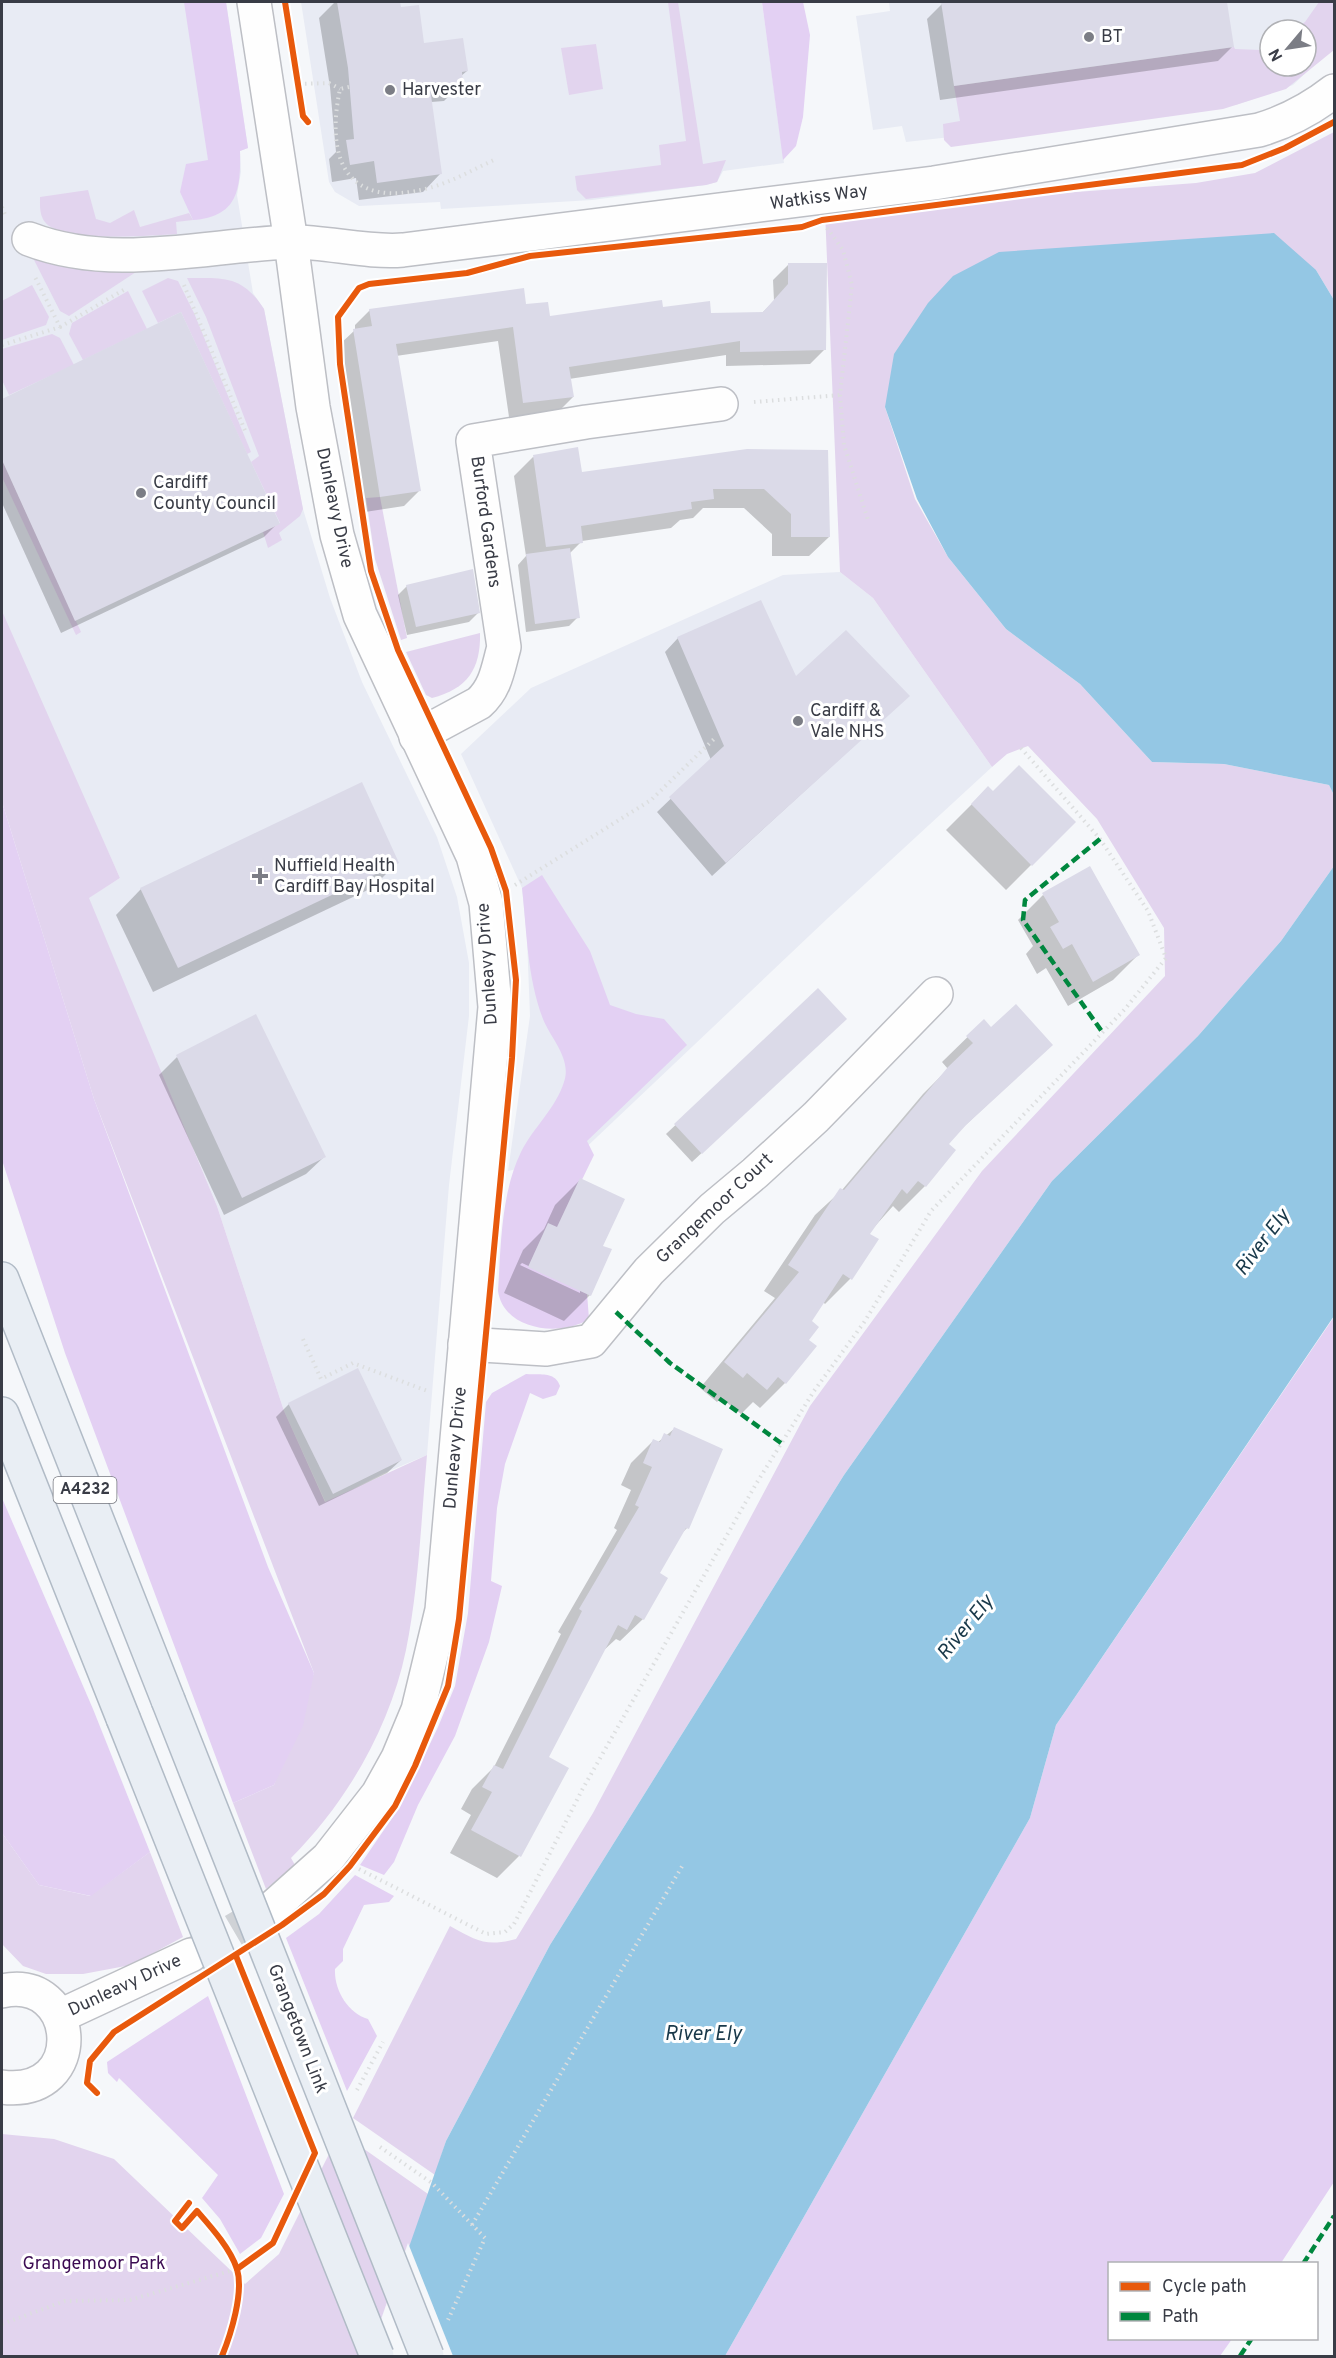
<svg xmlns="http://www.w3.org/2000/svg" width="1336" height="2358" font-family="Overpass,sans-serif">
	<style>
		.built { fill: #e8ebf4; fill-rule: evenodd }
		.green { fill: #e2d4ee }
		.forest { fill: #e3d0f3 }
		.water { fill: #94c7e4 }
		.pier { fill: #f5f7fa }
		.shadow { fill: #0003; fill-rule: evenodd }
		.building { fill: #dbdae8 }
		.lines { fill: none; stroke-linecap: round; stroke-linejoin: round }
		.minor-tunnel { stroke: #cfd2d6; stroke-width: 33; stroke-dasharray: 33 16; stroke-linecap: butt }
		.minor-casing { stroke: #bdbfc5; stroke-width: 36 }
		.major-casing { stroke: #b1bbc6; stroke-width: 36 }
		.path { stroke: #dcdedf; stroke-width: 4; stroke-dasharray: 1.5 4.5; stroke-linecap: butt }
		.minor { stroke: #fefefe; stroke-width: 33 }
		.major { stroke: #e9eef4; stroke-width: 33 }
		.major-bridge-casing { stroke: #b1bbc6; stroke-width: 36; stroke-linecap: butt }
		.major-bridge { stroke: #e9eef4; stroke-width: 33 }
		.quiet { stroke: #00873e; stroke-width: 4.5; stroke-dasharray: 9 4.5; stroke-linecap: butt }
		.cycleway-casing { stroke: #fff; stroke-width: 10 }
		.cycleway { stroke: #e8590c; stroke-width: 6 }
		.poi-dot { fill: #7b7d85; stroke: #fff; stroke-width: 2 }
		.labels { text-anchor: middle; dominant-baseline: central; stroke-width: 6; stroke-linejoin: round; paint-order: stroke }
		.shield { fill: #fff; stroke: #74767e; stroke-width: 1.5 }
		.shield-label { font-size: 16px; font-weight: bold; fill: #393c46 }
		.poi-label { font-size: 18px; fill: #393c46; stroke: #fff; text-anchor: start }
		.street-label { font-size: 18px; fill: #393c46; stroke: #fff }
		.park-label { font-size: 18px; fill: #3c0c53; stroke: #fff }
		.water-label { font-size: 20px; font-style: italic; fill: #183849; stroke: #fff }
	</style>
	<rect width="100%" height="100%" fill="#f5f7fa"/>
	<g class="built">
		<path d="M 2,2 L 226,2 L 248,148 L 240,151 L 241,172 L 237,195 L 253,293 L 264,309 L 303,509 L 330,598 L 362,682 L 437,837 L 457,897 L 469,963 L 469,1016 L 449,1185 L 427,1455 L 382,1474 L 326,1503 L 284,1411 L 217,1206 L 88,898 L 120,878 L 2,618 Z"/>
		<path d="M 301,2 L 762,2 L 784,163 L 723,171 L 717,182 L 706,185 L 592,200 L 441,209 L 440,202 L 359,206 L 335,192 L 329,182 Z"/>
		<path d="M 889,2 L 1334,2 L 1334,46 L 1293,85 L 1236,105 L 906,142 L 902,126 L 873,130 L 856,16 L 890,11 ZM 1270,30 L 1306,30 L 1306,66 L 1270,66 Z"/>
		<path d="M 840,572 L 873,598 L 992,767 L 828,918 L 577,1156 L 508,1171 L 530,1016 L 527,939 L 522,888 L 461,754 L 531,688 L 783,575 Z"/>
	</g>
	<g class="green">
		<path d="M 668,2 L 678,2 L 703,164 L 726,160 L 717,182 L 706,185 L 586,199 L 577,190 L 575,176 L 661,165 L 659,145 L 686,141 Z"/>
		<path d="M 1319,2 L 1334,2 L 1334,50 L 1286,89 L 1223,109 L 951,147 L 944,140 L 943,124 L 960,121 L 954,86 L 1234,47 L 1235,49 L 1261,50 L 1270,45 L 1270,66 L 1306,66 L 1306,30 L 1294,30 L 1305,22 Z"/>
		<path d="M 596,44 L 603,89 L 569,95 L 561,48 Z"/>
		<path d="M 1334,132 L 1334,300 L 1316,270 L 885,407 L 915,499 L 948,557 L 1006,629 L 1080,684 L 1152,762 L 1224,764 L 1329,785 L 1334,795 L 1334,866 L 1281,941 L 1198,1036 L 1052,1181 L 844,1475 L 550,1945 L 446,2141 L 435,2175 L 353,2118 L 450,1926 C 477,1941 486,1947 516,1939 L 593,1813 L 810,1406 L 982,1171 L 1165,976 L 1164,928 L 1097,819 L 1028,746 L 1007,754 L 992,767 L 873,598 L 840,572 L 825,211 L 1196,183 L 1255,173 Z"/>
		<path d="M 88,190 L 96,219 L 110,223 L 134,210 L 140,227 L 189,213 L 193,220 L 176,222 L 177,234 C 147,236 76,241 51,227 C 39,220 40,208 40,197 Z"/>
		<path d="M 33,258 L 92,268 L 136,272 L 69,316 L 60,311 Z"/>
		<path d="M 168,278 L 178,281 L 194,313 L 251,452 L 247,454 L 181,312 L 158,323 L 142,291 Z"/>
		<path d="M 187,278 C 224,278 242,275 264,309 L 303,509 L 300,516 L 279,533 L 282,540 L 268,548 L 263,532 L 280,523 L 251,462 L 259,456 L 206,317 Z"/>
		<path d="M 32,285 L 49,317 L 46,325 L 2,340 L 2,301 Z"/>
		<path d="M 128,291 L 147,329 L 83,360 L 69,334 L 72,323 Z"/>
		<path d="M 52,334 L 60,338 L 74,365 L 9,395 L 2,380 L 2,349 Z"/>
		<path d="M 2,460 L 81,632 L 76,635 L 2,477 Z"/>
		<path d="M 380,497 L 407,638 L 401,640 L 375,559 L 366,498 Z"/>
		<path d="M 2,611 L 120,878 L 89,898 L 217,1206 L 284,1411 L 325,1502 L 427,1455 C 421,1520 419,1586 406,1650 C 390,1727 347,1802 291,1858 L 295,1865 L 266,1889 L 233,1803 L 274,1785 L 314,1673 L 94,1099 L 2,802 Z"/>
		<path d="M 480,633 C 481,669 467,689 432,698 L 426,695 L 406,652 Z"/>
		<path d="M 2,1833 L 39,1885 L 90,1896 L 150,1852 L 183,1937 L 131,1965 L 83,1974 L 46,1974 L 23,1966 L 2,1944 Z"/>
		<path d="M 340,2132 L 428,2194 L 379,2356 L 2,2356 L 2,2134 L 54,2139 L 114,2159 L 245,2284 L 279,2254 Z"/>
	</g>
	<g class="forest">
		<path d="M 184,2 L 226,2 L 248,148 L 240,151 C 241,189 238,217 193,220 L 180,192 L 186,164 L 208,160 Z"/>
		<path d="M 762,2 L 803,2 L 810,35 L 803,117 L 796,146 L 783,160 Z"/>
		<path d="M 2,802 L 94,1099 L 268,1567 L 314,1673 L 303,1726 L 274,1785 L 233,1803 L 65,1353 L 2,1160 Z"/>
		<path d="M 542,875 L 590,951 L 610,1005 L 636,1014 L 664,1019 L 687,1045 L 587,1141 L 594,1155 L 558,1229 L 587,1293 L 589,1319 C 561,1337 504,1331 498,1291 C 501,1245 501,1193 521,1152 C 533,1128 556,1108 564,1082 C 572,1059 551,1039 543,1019 C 527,977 527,933 522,888 Z"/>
		<path d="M 1334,1317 L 1334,2182 L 1281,2263 L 1110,2264 L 1110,2338 L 1232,2339 L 1220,2356 L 725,2356 L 1030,1818 L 1056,1725 Z"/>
		<path d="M 526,1374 C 540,1375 555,1371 560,1386 L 556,1395 L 543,1399 L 530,1393 L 505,1464 L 497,1508 L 491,1581 L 502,1586 L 489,1642 L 455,1736 L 418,1805 L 394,1862 L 384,1875 L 360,1865 L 401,1805 L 438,1727 L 455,1686 L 468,1613 L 486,1402 L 492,1393 Z"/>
		<path d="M 2,1498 L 93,1709 L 150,1852 L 91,1896 L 39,1885 L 2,1833 Z"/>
		<path d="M 355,1875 L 394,1896 L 389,1902 L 364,1905 L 343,1949 L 343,1961 L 335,1969 C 334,1990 348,2013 368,2019 L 377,2036 L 347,2091 L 286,1938 L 319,1914 Z"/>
		<path d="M 208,1996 L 284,2194 L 261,2238 L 240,2254 L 220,2219 L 202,2198 L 218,2175 L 119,2078 L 117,2082 L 108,2073 L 107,2062 Z"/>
	</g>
	<g class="water">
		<path d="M 1274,233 L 1316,270 L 1334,300 L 1334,795 L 1329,785 L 1224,764 L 1152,762 L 1080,684 L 1006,629 L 948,557 L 917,499 L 885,407 L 894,354 L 928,303 L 953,276 L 999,252 Z"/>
		<path d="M 1334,866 L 1334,1316 L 1056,1725 L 1030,1818 L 725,2356 L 371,2356 L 446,2141 L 550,1945 L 844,1475 L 1052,1181 L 1198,1036 L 1281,941 Z"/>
	</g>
	<path class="pier" d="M 408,2243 L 453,2356 L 368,2356 Z"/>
	<g class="shadow">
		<path d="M 335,2 L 399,2 L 400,9 L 423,45 L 467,71 L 461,76 L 462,83 L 444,101 L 431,102 L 440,174 L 423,192 L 359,200 L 356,178 L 332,182 L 329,159 L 336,152 L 330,87 L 319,18 Z"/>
		<path d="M 962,2 L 1225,2 L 1232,47 L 1218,61 L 940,100 L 927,19 L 942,4 Z"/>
		<path d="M 788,265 L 825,349 L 810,364 L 726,366 L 726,355 L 569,379 L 573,397 L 558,412 L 509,417 L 498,341 L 396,356 L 419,491 L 404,506 L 365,512 L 339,345 L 355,330 L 355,325 L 370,310 L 525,306 L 548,318 L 662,309 L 710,314 L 762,313 L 774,301 L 773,280 Z"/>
		<path d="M 181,314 L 278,523 L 264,537 L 61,633 L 2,503 L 2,400 Z"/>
		<path d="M 747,451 L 829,537 L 809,556 L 772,556 L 772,534 L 744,508 L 703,508 L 693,518 L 680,520 L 671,528 L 582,541 L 569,554 L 578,617 L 569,626 L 526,632 L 518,565 L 526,556 L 514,476 L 533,457 L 581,474 Z"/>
		<path d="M 407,586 L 478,613 L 469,622 L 407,635 L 398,595 Z"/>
		<path d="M 678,638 L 894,709 L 712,876 L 657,812 L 711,760 L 665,652 Z"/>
		<path d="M 988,788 L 993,793 L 1074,822 L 1006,890 L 946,830 Z"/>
		<path d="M 398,862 L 372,888 L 153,992 L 116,915 L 141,889 Z"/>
		<path d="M 1043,895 L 1138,955 L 1113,980 L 1068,1006 L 1046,968 L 1037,974 L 1026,954 L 1033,946 L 1018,920 Z"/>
		<path d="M 818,991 L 836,1028 L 692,1162 L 666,1134 Z"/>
		<path d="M 984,1021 L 991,1029 L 1051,1045 L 956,1134 L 947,1144 L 954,1151 L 925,1186 L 899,1212 L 893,1206 L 868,1234 L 850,1279 L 825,1304 L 823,1302 L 810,1322 L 785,1383 L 760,1408 L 753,1402 L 741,1414 L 721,1398 L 717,1402 L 700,1388 L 775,1298 L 764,1291 L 815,1215 L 842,1190 L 923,1094 L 948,1069 L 942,1062 Z"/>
		<path d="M 177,1057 L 324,1157 L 306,1174 L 224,1215 L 159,1075 Z"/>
		<path d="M 580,1180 L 601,1246 L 610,1250 L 590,1295 L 564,1321 L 504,1293 L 523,1250 L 544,1229 L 555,1205 ZM 522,1263 L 580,1290 L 580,1293 L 520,1265 Z"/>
		<path d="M 289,1404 L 401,1460 L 387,1473 L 319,1506 L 276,1417 Z"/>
		<path d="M 674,1429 L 687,1528 L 680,1535 L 658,1574 L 643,1619 L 620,1641 L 616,1639 L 603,1651 L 547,1757 L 519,1856 L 497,1878 L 450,1853 L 471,1815 L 461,1809 L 472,1789 L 494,1767 L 561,1634 L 558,1632 L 617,1530 L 614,1528 L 631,1490 L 621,1485 L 631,1463 L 653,1441 L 657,1443 Z"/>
	</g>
	<g class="building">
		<path d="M 337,2 L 400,2 L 401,7 L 419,5 L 424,43 L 463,38 L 468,71 L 462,72 L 463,83 L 430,88 L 442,174 L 377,183 L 374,161 L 350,165 L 346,140 L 354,139 L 348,68 Z"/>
		<path d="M 941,2 L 1227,2 L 1234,47 L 954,86 Z"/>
		<path d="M 788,263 L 827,263 L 826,350 L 740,352 L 740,341 L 569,367 L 574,397 L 523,403 L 513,327 L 396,344 L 421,491 L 380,497 L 353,329 L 372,326 L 369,309 L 524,288 L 526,304 L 548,302 L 550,316 L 662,300 L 663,307 L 710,301 L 711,313 L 763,312 L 788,284 Z"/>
		<path d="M 181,312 L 280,524 L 75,621 L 2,460 L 2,399 Z"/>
		<path d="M 578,447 L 582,472 L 747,449 L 828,450 L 830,537 L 791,537 L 791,514 L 764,489 L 713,489 L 714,499 L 691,502 L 692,509 L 581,526 L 583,543 L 546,547 L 533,455 Z"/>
		<path d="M 570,548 L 580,618 L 535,624 L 526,554 Z"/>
		<path d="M 473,569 L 480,613 L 416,627 L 406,585 Z"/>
		<path d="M 761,600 L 796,676 L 846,630 L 910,696 L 726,863 L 669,797 L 724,746 L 677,637 Z"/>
		<path d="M 1019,765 L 1076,822 L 1032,866 L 971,804 L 988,786 L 993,791 Z"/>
		<path d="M 362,782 L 399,863 L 178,968 L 140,888 Z"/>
		<path d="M 1090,866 L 1140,955 L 1093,982 L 1072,944 L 1063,949 L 1050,927 L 1059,922 L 1042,893 Z"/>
		<path d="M 818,988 L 847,1019 L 702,1154 L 674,1124 Z"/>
		<path d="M 1016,1004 L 1053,1045 L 966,1125 L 949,1144 L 956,1150 L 926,1187 L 918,1181 L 907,1194 L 902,1189 L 870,1234 L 879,1239 L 852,1280 L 843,1274 L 812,1321 L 819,1327 L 809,1340 L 817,1346 L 786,1384 L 778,1377 L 767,1390 L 747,1373 L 743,1378 L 724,1362 L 799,1272 L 788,1265 L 840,1188 L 844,1190 L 948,1067 L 973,1043 L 966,1036 L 984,1019 L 991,1027 Z"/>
		<path d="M 256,1014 L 326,1157 L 242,1198 L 176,1055 Z"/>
		<path d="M 580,1178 L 625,1199 L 603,1246 L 612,1249 L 591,1296 L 528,1267 L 548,1223 L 557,1227 Z"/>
		<path d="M 358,1368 L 402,1460 L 333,1494 L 288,1403 Z"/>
		<path d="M 674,1427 L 723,1449 L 689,1529 L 686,1528 L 660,1573 L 668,1578 L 644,1620 L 635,1615 L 627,1630 L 618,1625 L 549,1757 L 569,1768 L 521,1857 L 471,1830 L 492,1792 L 482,1787 L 494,1765 L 503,1769 L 582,1611 L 579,1609 L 639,1507 L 635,1505 L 652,1467 L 643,1463 L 653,1439 L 660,1442 L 664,1433 L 670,1436 Z"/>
	</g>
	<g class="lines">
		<path class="minor-tunnel" d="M 191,1955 L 273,1907"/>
		<defs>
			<g id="minor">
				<path d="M 254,2 L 291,242 L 313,407 L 337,535 L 360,615 L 473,856 L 486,903 L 495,1007 L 442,1610 L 418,1710 L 398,1758 L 378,1794 L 328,1858 L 273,1907"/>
				<path d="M 29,239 C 112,271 203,246 288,242 C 326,241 364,253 403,250 L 934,183 L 1259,130 C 1289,121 1311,109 1334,91"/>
				<path d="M 416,737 L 479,703 C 496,688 498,668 504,647 L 473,441 L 586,422 L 721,404"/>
				<path d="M 465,1344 L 546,1349 L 591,1341 L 649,1271 L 712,1209 L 755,1173 L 816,1117 L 936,994"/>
				<path d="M 2,1991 C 79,1974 90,2098 2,2087"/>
				<path d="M 60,2016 L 191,1955"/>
			</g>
			<g id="major">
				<path d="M 2,1279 L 168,1700"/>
				<path d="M 2,1414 L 123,1718"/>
			</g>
		</defs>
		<use href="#minor" class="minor-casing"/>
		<use href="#major" class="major-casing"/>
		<g class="path">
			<path d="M 299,84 L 329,83 L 340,89"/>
			<path d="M 349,87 L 340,89 C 325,160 347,210 429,188 C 452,182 474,169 496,159"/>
			<path d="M 2,207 L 6,217"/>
			<path d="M 827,228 L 843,250 L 852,285 L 840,395 L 844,445 L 868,520"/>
			<path d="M 184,285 L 246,433"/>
			<path d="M 60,327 L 127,288"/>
			<path d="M 2,345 L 60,327 L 34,275"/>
			<path d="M 754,402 L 840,395"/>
			<path d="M 515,885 L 651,800 L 714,739"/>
			<path d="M 303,1339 L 321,1379 L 353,1363 L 430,1392"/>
			<path d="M 359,1869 L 486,1934 L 505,1932 L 514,1924 L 582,1790 L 756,1484 L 814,1391 L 865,1321 L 931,1211 L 1125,1009 L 1166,958 L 1148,911 L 1100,839 L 1021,748"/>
			<path d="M 357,2090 L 383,2042"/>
			<path d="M 380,2147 L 432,2183 L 485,2238 L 448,2320"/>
			<path d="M 189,2203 L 175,2221 L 182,2228 L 197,2211 C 211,2227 230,2248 237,2269 C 244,2292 231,2334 222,2356"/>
			<path d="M 472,2225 L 684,1863"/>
			<path d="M 2,2324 L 65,2301 L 130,2300 L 237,2269"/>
		</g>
		<use href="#minor" class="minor"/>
		<use href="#major" class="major"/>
		<defs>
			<g id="major-bridge">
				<path d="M 168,1700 L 427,2356"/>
				<path d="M 123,1718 L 377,2356"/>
			</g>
		</defs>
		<use href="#major-bridge" class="major-bridge-casing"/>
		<use href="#major-bridge" class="major-bridge"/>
		<g class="quiet">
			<path d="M 1100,839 L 1025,900 L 1023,920 L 1103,1033"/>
			<path d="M 616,1312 L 670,1363 L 781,1443"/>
			<path d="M 1303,2264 L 1334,2216"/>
			<path d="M 1240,2356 L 1252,2338"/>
		</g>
		<defs>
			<g id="cycleway">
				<path d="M 285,2 L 303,116 L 308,122"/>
				<path d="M 236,1956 L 315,2153 L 273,2243 L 237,2269"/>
				<path d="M 97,2093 L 87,2083 L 90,2061 L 114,2032 L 282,1925 L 324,1894 L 350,1866 L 395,1806 L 415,1766 L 448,1686 L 459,1619 L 512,1058 L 516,980 L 506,891 L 491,848 L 398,650 L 371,571 L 340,364 L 338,317 L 359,288 L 369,284 L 467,273 L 530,256 L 802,227 L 822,220 L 1242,165 L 1285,148 L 1334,122"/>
				<path d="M 189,2203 L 175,2221 L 182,2228 L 197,2211 C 211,2227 230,2248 237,2269 C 244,2292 231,2334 222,2356"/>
			</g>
		</defs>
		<use href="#cycleway" class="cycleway-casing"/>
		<use href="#cycleway" class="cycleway"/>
	</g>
	<g class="poi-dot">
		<circle cx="1089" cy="37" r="6"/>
		<circle cx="390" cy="90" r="6"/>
		<circle cx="141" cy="493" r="6"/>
		<circle cx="798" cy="721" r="6"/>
		<path d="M257 867h6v6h6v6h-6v6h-6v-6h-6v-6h6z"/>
	</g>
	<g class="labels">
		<rect class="shield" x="53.5" y="1477" width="63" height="26" rx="4.5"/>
		<g class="shield-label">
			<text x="85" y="1490">A4232</text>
		</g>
		<g class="poi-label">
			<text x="1101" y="37">BT</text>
			<text x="402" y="90">Harvester</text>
			<text x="153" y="483">Cardiff<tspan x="153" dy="21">County Council</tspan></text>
			<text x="810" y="711">Cardiff &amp;<tspan x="810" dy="21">Vale NHS</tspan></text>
			<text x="274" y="866">Nuffield Health<tspan x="274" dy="21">Cardiff Bay Hospital</tspan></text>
		</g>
		<g class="street-label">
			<text transform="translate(819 198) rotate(-8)">Watkiss Way</text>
			<text transform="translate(334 508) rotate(78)">Dunleavy Drive</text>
			<text transform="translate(485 522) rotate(82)">Burford Gardens</text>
			<text transform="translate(488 964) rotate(-94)">Dunleavy Drive</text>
			<text transform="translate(715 1209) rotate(-43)">Grangemoor Court</text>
			<text transform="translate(456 1448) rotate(-85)">Dunleavy Drive</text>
			<text transform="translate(125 1986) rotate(-25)">Dunleavy Drive</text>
			<text transform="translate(297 2029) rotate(69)">Grangetown Link</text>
		</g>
		<g class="park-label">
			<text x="94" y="2264">Grangemoor Park</text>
		</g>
		<g class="water-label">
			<text transform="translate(1263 1243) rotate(-53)">River Ely</text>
			<text transform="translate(966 1628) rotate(-51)">River Ely</text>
			<text x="703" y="2035">River Ely</text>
		</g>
	</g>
	<rect width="1336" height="2358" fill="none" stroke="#393c46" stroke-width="6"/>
	<rect x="1108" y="2262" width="210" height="78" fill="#ffffff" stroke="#b0b1b5" stroke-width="1.5"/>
	<rect x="1120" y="2282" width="30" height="9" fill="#e8590c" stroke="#b0b1b5" stroke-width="1.5"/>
	<text x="1162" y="2292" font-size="18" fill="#393c46">Cycle path</text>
	<rect x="1120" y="2312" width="30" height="9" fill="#00873e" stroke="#b0b1b5" stroke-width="1.5"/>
	<text x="1162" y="2322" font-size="18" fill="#393c46">Path</text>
	<g transform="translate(1288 48) rotate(241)"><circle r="28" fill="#ffffff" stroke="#b0b1b5" stroke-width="1.5"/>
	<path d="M0-4.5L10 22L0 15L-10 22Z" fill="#7b7d85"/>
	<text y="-9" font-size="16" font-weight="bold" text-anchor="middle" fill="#393c46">N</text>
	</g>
</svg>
